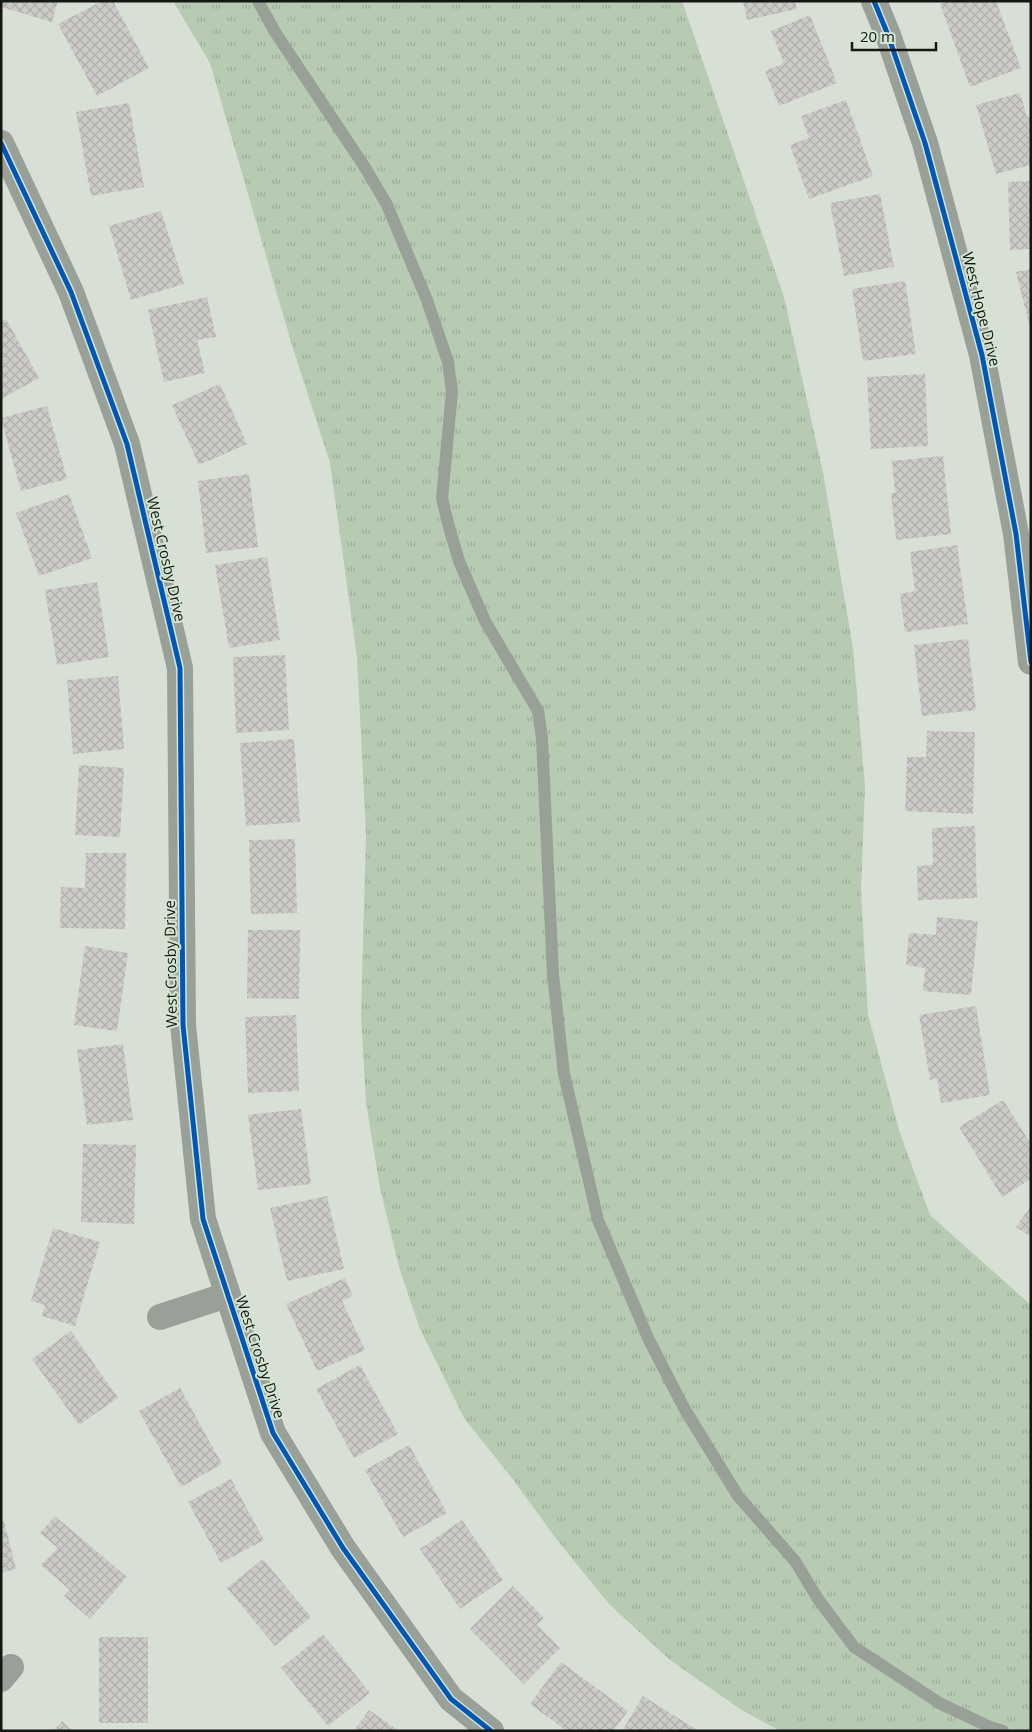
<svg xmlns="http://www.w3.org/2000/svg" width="1032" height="1732" font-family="'Open Sans',sans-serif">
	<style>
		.grass { fill: url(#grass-tufts) }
		.building { fill: url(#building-cross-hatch) }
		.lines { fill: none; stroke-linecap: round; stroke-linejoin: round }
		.service { stroke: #98a097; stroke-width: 12 }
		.minor { stroke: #98a097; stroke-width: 26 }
		.cycleway-casing { stroke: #d4e5d1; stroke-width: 8 }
		.cycleway { stroke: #0057b8; stroke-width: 5 }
		.labels { text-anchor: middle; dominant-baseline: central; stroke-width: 4; stroke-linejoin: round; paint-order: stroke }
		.street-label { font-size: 15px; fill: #131812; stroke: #d4e5d1 }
	</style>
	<defs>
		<pattern id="grass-tufts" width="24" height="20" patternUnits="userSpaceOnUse" patternTransform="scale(1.25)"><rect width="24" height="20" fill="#b6cbb2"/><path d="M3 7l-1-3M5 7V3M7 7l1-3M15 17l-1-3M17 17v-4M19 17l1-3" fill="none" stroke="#9cae98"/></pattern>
		<pattern id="building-cross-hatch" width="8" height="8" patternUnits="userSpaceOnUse" patternTransform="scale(1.25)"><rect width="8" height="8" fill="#cdcbc7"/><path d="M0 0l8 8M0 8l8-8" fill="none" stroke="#afaeaa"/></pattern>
	</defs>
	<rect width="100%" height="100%" fill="#d8e0d6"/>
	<path class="grass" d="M 173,1 L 682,1 L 784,297 L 823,472 L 853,648 L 865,786 L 861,891 L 868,1015 L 900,1133 L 930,1215 L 1031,1305 L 1031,1731 L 780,1731 L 740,1709 L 670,1660 L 609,1604 L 557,1540 L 515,1482 L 464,1418 L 420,1329 L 399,1267 L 380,1188 L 366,1103 L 361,1015 L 366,835 L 357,657 L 330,463 L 291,342 L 210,63 Z"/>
	<g class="building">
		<path d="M 1,1 L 58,1 L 52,22 L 1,7 Z"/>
		<path d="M 102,1 L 113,1 L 149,68 L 97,96 L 58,24 Z"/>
		<path d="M 743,1 L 795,1 L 797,9 L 747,20 Z"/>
		<path d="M 948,1 L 996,1 L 1021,68 L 970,87 L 940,4 Z"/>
		<path d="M 810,15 L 837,83 L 779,106 L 765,71 L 784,63 L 771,31 Z"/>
		<path d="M 1020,93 L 1027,117 L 1031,116 L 1031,165 L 996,174 L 976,105 Z"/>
		<path d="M 846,100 L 873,176 L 809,199 L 790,145 L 809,138 L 801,116 Z"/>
		<path d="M 129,103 L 144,187 L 91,196 L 76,112 Z"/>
		<path d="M 1031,181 L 1031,249 L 1010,250 L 1008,182 Z"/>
		<path d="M 880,194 L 894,267 L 844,276 L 830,203 Z"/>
		<path d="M 161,211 L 184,284 L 131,300 L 109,226 Z"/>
		<path d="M 1031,269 L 1031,327 L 1030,327 L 1016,272 Z"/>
		<path d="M 905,281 L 916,354 L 863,361 L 852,289 Z"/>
		<path d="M 207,297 L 216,337 L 197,340 L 205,373 L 164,382 L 148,310 Z"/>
		<path d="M 6,319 L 39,378 L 1,399 L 1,321 Z"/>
		<path d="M 925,374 L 928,446 L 871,449 L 867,377 Z"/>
		<path d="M 220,384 L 247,444 L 199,465 L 172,405 Z"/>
		<path d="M 47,406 L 67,479 L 21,491 L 1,418 Z"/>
		<path d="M 943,456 L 951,534 L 896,540 L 891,493 L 895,493 L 892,461 Z"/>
		<path d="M 249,474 L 258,547 L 206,553 L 198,481 Z"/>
		<path d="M 69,494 L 92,558 L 39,576 L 16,513 Z"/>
		<path d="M 957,545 L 968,624 L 905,632 L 900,594 L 915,591 L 910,552 Z"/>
		<path d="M 267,557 L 280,640 L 229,648 L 215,565 Z"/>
		<path d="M 97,582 L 109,657 L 57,665 L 45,590 Z"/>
		<path d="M 968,639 L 976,710 L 922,716 L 914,645 Z"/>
		<path d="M 285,655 L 289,730 L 236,733 L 233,657 Z"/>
		<path d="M 118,676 L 124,749 L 73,754 L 67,680 Z"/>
		<path d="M 927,731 L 975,732 L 973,814 L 905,811 L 907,757 L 926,757 Z"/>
		<path d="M 294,739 L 300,822 L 246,826 L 240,743 Z"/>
		<path d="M 79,765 L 124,768 L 120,837 L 75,835 Z"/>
		<path d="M 975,826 L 977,898 L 918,900 L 917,866 L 933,865 L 932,828 Z"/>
		<path d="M 295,839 L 297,913 L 251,914 L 249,840 Z"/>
		<path d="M 86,853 L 126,853 L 125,929 L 60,928 L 61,887 L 85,888 Z"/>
		<path d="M 937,917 L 978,921 L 971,995 L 923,991 L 925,968 L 906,965 L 909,933 L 936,935 Z"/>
		<path d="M 248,930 L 300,930 L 299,999 L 247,998 Z"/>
		<path d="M 85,946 L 128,953 L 117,1031 L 74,1025 Z"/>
		<path d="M 976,1006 L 990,1095 L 941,1103 L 937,1078 L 930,1080 L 919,1015 Z"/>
		<path d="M 296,1015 L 299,1091 L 248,1093 L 245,1017 Z"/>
		<path d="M 123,1044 L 133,1120 L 87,1125 L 77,1050 Z"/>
		<path d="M 1003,1100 L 1031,1144 L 1031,1179 L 1002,1197 L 959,1127 Z"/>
		<path d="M 301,1109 L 311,1184 L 258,1190 L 248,1115 Z"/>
		<path d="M 83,1144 L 136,1145 L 134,1224 L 81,1222 Z"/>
		<path d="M 327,1196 L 344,1269 L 287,1281 L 270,1208 Z"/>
		<path d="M 1031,1206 L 1031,1237 L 1016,1227 Z"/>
		<path d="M 53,1228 L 100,1242 L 75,1326 L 42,1316 L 45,1305 L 31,1301 Z"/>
		<path d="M 345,1278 L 353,1296 L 342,1301 L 365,1350 L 317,1371 L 286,1304 Z"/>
		<path d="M 71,1331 L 118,1398 L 79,1425 L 32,1359 Z"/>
		<path d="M 360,1365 L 398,1434 L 354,1458 L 316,1389 Z"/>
		<path d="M 180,1388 L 222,1464 L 181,1487 L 139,1411 Z"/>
		<path d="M 409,1445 L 447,1513 L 403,1537 L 365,1470 Z"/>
		<path d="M 231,1479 L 264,1540 L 221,1563 L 188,1502 Z"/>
		<path d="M 55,1516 L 127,1577 L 90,1619 L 64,1596 L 70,1590 L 41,1565 L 58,1548 L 40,1533 Z"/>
		<path d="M 462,1520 L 503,1580 L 460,1609 L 420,1549 Z"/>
		<path d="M 4,1521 L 16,1569 L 1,1573 L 1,1522 Z"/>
		<path d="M 263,1559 L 311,1617 L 275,1646 L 227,1588 Z"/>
		<path d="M 513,1586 L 544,1618 L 537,1625 L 560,1648 L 524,1684 L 470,1629 Z"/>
		<path d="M 323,1634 L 370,1693 L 328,1726 L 281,1668 Z"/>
		<rect x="99" y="1637" width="49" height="86"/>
		<path d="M 561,1662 L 628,1711 L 613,1731 L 567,1731 L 530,1704 Z"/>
		<path d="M 643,1696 L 699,1731 L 622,1731 Z"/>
		<path d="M 369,1710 L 399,1731 L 354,1731 Z"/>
		<path d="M 62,1721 L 72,1731 L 53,1731 Z"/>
	</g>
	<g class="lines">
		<path class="service" d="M 258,1 L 275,32 L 366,169 L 387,205 L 427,300 L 448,362 L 452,392 L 442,498 L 449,527 L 459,561 L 485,621 L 538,711 L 542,738 L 553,975 L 564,1074 L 598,1220 L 649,1340 L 684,1408 L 738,1496 L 795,1561 L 818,1599 L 854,1647 L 941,1704 L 990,1727 L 1003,1731"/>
		<g class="minor">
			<path d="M 874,1 L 888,35 L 925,143 L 982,355 L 1016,534 L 1031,662"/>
			<path d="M 1,143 L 71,292 L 127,444 L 180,668 L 183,1025 L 203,1219 L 273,1433 L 343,1548 L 451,1699 L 491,1731"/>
			<path d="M 160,1317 L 227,1295"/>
			<path d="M 1,1679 L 11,1667"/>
		</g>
		<defs>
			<g id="cycleway">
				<path d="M 874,1 L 888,35 L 925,143 L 982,355 L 1016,534 L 1031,662"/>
				<path d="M 1,143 L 71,292 L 127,444 L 180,668 L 183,1025 L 203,1219 L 273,1433 L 343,1548 L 451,1699 L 491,1731"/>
			</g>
		</defs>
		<use href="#cycleway" class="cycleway-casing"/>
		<use href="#cycleway" class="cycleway"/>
	</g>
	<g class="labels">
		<g class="street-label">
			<text transform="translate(982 309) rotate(76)">West Hope Drive</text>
			<text transform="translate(167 559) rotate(77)">West Crosby Drive</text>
			<text transform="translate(170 964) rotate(-91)">West Crosby Drive</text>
			<text transform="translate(261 1357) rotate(72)">West Crosby Drive</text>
		</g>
	</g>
	<rect width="1032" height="1732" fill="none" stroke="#131812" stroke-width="5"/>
	<path d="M852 42v8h84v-8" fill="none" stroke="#131812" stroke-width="2.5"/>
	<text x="860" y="42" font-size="15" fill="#131812" stroke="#d4e5d1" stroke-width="4" paint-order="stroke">20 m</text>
</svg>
